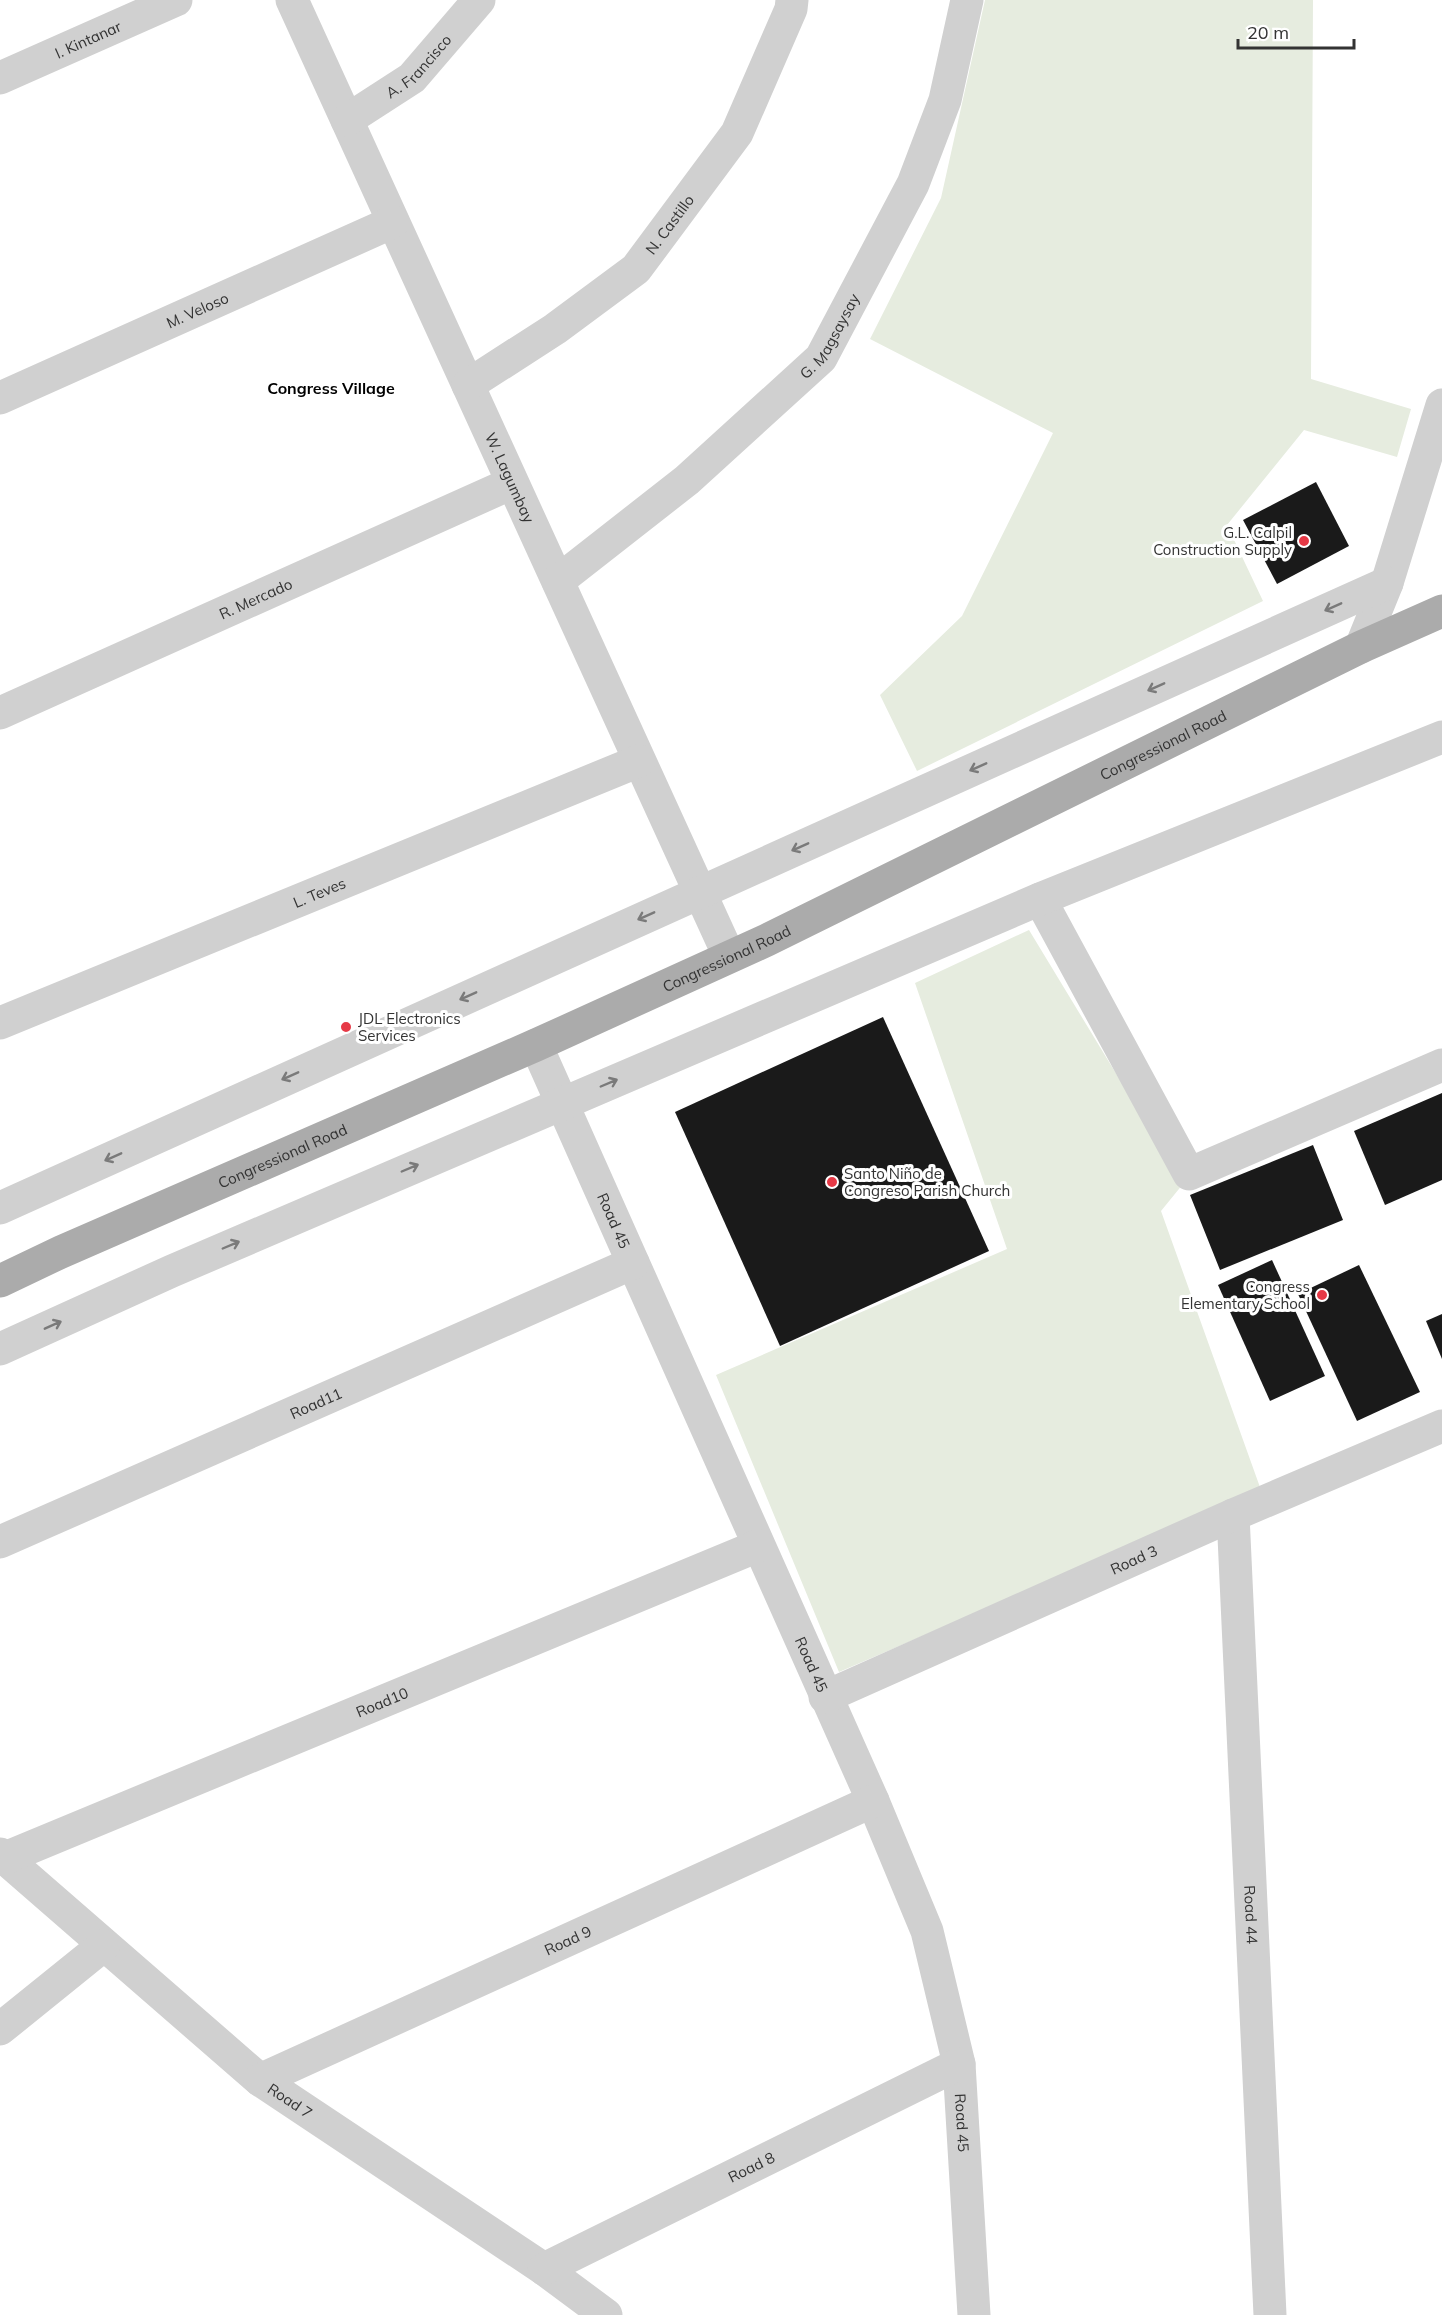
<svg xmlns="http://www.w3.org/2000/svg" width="1442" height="2315" font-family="Mulish,sans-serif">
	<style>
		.green { fill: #e6ecdf }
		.building { fill: #1a1a1a }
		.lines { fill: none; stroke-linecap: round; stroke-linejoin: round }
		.minor { stroke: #d0d0d0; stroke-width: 33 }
		.major { stroke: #ababab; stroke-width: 33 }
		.oneway { stroke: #7a7a7a }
		.poi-dot { fill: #e63946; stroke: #fff; stroke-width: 2 }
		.labels { text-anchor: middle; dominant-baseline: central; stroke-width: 6; stroke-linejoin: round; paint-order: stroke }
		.street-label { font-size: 15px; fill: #333; stroke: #fff }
		.poi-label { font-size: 15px; fill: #333; stroke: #fff; text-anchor: end }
		.neighbourhood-label { font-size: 16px; font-weight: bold; fill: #000; stroke: #fff }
	</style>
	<rect width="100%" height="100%" fill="#fff"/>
	<g class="green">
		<path d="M 985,0 L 1313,0 L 1311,379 L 1411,409 L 1397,457 L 1304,430 L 1227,525 L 1263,601 L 917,771 L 880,695 L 962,616 L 1053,433 L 870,339 L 941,198 Z"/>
		<path d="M 1029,930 L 1183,1184 L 1161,1211 L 1261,1490 L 839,1672 L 716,1375 L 1007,1249 L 915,983 Z"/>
	</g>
	<g class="building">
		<path d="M 1316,482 L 1349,546 L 1277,584 L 1243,520 Z"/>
		<path d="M 883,1017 L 989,1251 L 780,1346 L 675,1112 Z"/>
		<path d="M 1442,1093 L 1442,1180 L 1385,1205 L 1354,1131 Z"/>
		<path d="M 1313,1145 L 1343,1220 L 1220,1270 L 1190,1195 Z"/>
		<path d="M 1272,1260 L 1325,1376 L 1270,1401 L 1218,1285 Z"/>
		<path d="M 1359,1265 L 1420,1392 L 1357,1421 L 1298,1294 Z"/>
		<path d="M 1442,1314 L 1442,1359 L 1426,1321 Z"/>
	</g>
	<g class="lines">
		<g class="minor">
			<path id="s1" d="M 292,0 L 729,956"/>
			<path id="s2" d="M 0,78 L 176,0"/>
			<path id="s3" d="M 347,120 L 412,78 L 479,0"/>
			<path id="s4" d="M 468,385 L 555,329 L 636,269 L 737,133 L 791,9 L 792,0"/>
			<path id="s5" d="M 0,398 L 393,222"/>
			<path id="s6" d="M 558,581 L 687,480 L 821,358 L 913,184 L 945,100 L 967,0"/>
			<path d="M 1361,647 L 1387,583 L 1442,405"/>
			<path id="s7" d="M 0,713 L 512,483"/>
			<path d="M 1040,899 L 1189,1174 L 1442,1065"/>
			<path id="s8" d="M 0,1023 L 639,761"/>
			<path id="s9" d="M 536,1045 L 873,1801 L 927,1931 L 959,2064 L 974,2315"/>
			<path d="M 0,1208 L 1387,583"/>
			<path d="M 0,1349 L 172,1271 L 1040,899 L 1442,737"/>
			<path id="s10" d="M 1233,1515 L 1270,2315"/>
			<path id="s11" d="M 0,1542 L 633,1263"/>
			<path id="s12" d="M 825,1697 L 1233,1515 L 1442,1426"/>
			<path id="s13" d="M 0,1854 L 260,2080 L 544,2269 L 606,2315"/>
			<path id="s14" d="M 5,1858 L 758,1546"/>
			<path d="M 0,2029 L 104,1945"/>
			<path id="s15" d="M 260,2080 L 873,1801"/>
			<path id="s16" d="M 544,2269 L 959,2064"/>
		</g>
		<path class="major" id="s17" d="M 0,1281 L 61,1252 L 536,1045 L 767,940 L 1361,647 L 1442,611"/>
	</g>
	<defs><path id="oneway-shaft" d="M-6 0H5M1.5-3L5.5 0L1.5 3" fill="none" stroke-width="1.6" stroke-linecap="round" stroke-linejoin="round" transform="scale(1.5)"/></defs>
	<g class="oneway">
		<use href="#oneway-shaft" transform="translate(1333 607) rotate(156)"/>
		<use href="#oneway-shaft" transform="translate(1156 687) rotate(156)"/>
		<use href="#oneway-shaft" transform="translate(978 767) rotate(156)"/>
		<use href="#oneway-shaft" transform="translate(800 847) rotate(156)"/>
		<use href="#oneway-shaft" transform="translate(646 916) rotate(156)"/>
		<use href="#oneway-shaft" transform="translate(468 996) rotate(156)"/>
		<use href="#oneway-shaft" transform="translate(290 1076) rotate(156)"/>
		<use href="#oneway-shaft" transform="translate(609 1083) rotate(-23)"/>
		<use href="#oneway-shaft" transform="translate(113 1157) rotate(156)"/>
		<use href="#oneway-shaft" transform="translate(410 1168) rotate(-23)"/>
		<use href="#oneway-shaft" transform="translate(231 1245) rotate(-23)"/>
		<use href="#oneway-shaft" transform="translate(53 1325) rotate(-24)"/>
	</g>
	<g class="poi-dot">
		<circle cx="1304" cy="541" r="6"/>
		<circle cx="346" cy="1027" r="6"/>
		<circle cx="832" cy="1182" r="6"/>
		<circle cx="1322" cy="1295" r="6"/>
	</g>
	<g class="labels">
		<g class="street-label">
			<text stroke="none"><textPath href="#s2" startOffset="96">I. Kintanar</textPath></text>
			<text stroke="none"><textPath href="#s3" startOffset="90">A. Francisco</textPath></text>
			<text stroke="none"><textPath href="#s4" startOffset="260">N. Castillo</textPath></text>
			<text stroke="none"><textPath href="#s5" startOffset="216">M. Veloso</textPath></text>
			<text stroke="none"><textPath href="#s6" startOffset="368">G. Magsaysay</textPath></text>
			<text stroke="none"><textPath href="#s1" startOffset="525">W. Lagumbay</textPath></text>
			<text stroke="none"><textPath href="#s7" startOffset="280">R. Mercado</textPath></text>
			<text stroke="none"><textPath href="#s17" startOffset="1281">Congressional Road</textPath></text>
			<text stroke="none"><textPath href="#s8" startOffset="345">L. Teves</textPath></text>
			<text stroke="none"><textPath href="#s17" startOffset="795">Congressional Road</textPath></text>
			<text stroke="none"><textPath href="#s17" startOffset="309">Congressional Road</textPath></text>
			<text stroke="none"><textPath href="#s9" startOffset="192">Road 45</textPath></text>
			<text stroke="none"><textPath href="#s11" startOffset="345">Road11</textPath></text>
			<text stroke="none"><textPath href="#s12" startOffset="338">Road 3</textPath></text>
			<text stroke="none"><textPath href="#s9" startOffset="678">Road 45</textPath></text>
			<text stroke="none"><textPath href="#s14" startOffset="408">Road10</textPath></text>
			<text stroke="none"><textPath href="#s10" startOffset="400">Road 44</textPath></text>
			<text stroke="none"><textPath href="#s15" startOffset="338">Road 9</textPath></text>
			<text stroke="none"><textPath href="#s13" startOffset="381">Road 7</textPath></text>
			<text stroke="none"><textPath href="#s9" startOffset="1164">Road 45</textPath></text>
			<text stroke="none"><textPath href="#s16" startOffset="231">Road 8</textPath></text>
		</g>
		<g class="poi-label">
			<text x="1292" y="532">G.L. Calpil<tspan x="1292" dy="17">Construction Supply</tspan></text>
			<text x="358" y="1018" text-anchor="start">JDL Electronics<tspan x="358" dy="17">Services</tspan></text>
			<text x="844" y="1173" text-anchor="start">Santo Niño de<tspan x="844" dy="17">Congreso Parish Church</tspan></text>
			<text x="1310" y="1286">Congress<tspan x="1310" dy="17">Elementary School</tspan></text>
		</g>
		<g class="neighbourhood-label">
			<text x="331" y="388">Congress Village</text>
		</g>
	</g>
	<path d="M1238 39v9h116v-9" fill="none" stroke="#333333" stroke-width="3"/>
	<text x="1247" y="39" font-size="18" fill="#333333" stroke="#ffffff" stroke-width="4.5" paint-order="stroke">20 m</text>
</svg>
